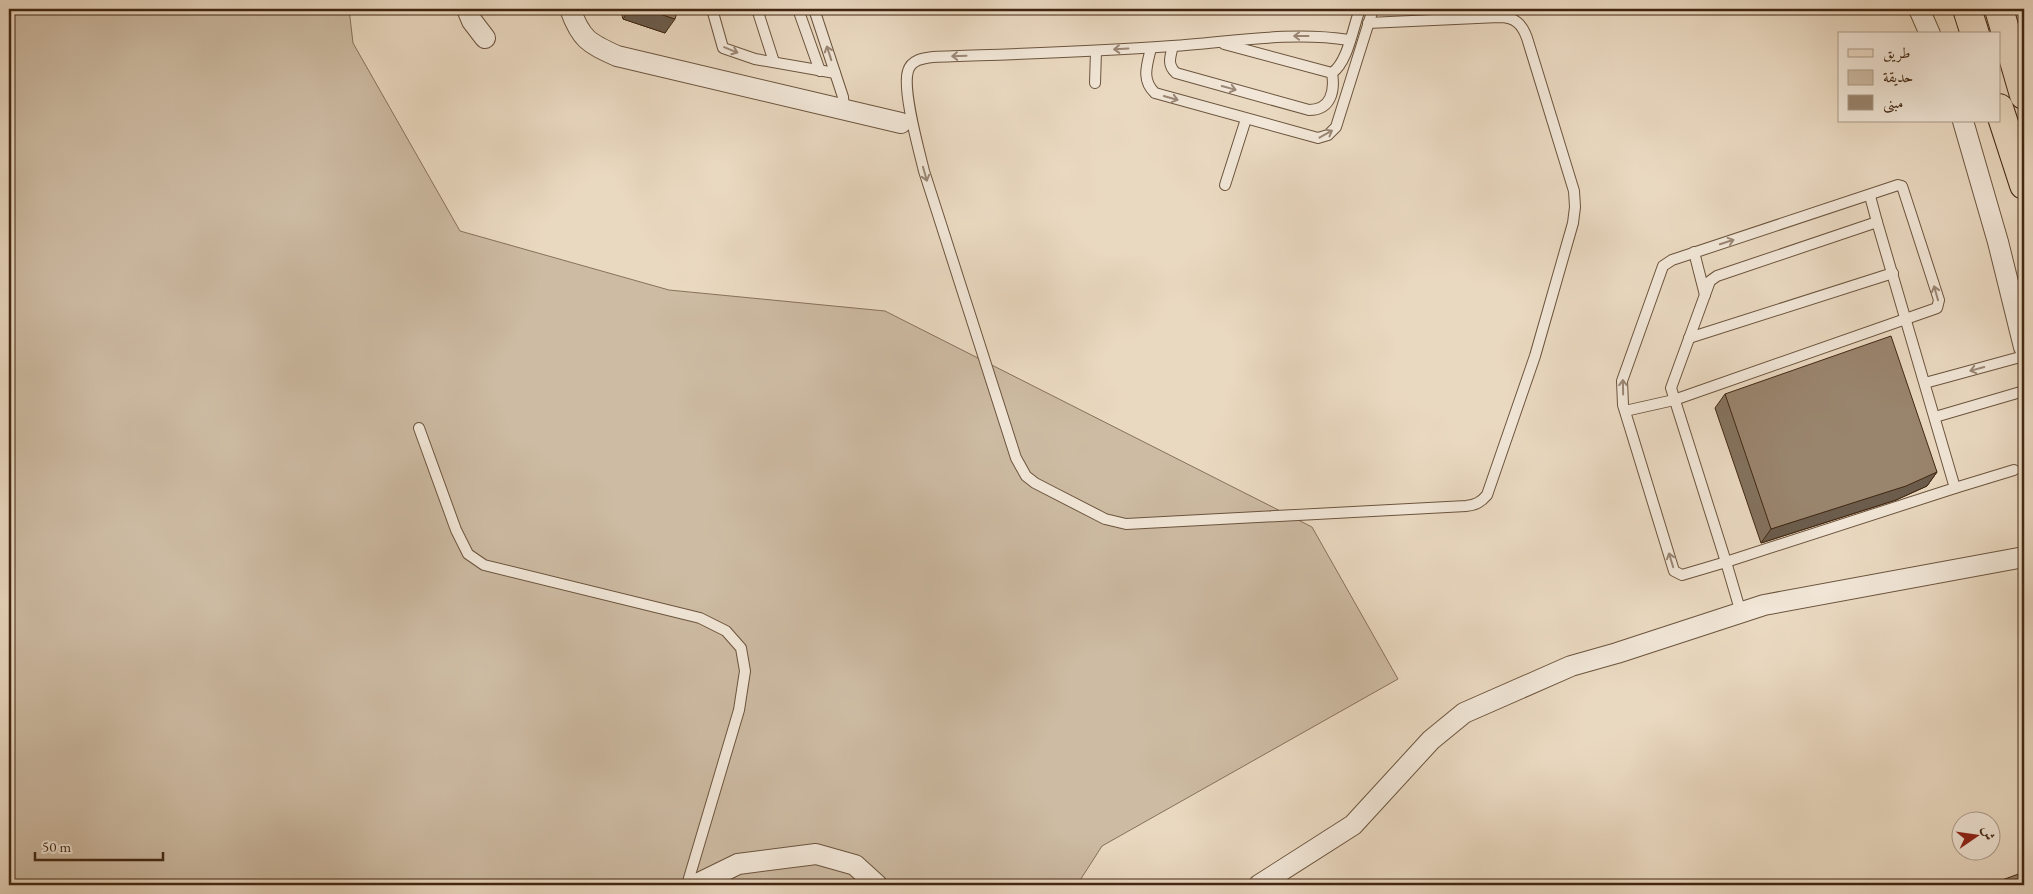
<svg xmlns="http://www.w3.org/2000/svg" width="2033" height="894" font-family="'EB Garamond',Amiri,serif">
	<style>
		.green { fill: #cdbba3; stroke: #88715a }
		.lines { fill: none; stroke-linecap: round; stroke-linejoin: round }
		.service-casing { stroke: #6c543d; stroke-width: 12 }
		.minor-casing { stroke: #6c543d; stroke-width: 22 }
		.primary-casing { stroke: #422711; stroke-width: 30 }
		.service { stroke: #f1e6d7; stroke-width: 10 }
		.minor { stroke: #f1e6d7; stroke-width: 20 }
		.primary { stroke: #ead9c1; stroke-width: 28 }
		.wall { fill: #84725e; stroke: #422711 }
		.shaded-wall { fill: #6b5c4c; stroke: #422711 }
		.building { fill: #99846d; stroke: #422711 }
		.oneway { stroke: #9a8674 }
	</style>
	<rect width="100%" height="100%" fill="#ead9c1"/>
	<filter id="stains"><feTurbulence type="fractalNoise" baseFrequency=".004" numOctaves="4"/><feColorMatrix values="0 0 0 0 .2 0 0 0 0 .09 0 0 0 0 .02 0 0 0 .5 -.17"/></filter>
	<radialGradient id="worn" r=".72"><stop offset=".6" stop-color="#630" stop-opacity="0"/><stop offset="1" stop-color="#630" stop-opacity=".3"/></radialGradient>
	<path class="green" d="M 9,9 L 349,9 L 353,43 L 460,231 L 669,290 L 885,311 L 1312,527 L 1398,679 L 1102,846 L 1077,885 L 9,885 Z"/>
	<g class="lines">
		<defs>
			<g id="service">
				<path d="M 712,9 L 723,48 L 755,59 L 835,73"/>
				<path d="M 757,9 L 774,62"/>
				<path d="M 798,9 L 820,71"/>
				<path d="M 814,9 L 843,97 L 844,110"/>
				<path d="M 1349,40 C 1290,31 1231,42 1172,46 C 1092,52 1013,54 933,57 C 923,58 911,60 908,71 C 902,90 919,150 924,171 L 1016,458 L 1026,476 L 1035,483 L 1105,519 L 1126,524 L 1466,506 C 1476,505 1481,502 1487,495 L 1535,356 L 1573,223 L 1575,207 L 1574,191 L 1527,38 C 1522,24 1515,17 1499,17 L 1368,23"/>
				<path d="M 1224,44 L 1332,73"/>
				<path d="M 1173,46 C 1170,57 1167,65 1176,73 L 1309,110 C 1331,110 1335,91 1332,73"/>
				<path d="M 1151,48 C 1147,65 1141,80 1155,93 L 1318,138 L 1328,135 L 1336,127 L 1373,9"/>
				<path d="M 1332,73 C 1348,62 1353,27 1360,9"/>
				<path d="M 1095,83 L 1096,51"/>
				<path d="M 1225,185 L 1246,119"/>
				<path d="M 1870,196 L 1877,222"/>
				<path d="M 1877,222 L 1955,488 L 1726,562 L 1671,388 L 1710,281 L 1717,276 Z"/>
				<path d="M 1694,252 L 1705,295"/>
				<path d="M 1689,338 L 1893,273"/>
				<path d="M 1925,383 L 2024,356"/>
				<path d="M 1625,411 L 1674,400 L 1937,308 L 1939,300 L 1902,186 L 1898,185 L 1672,260 L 1663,266 L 1622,381 L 1623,405 L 1674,571 L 1682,575 L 1726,562 L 1741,613"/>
				<path d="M 1935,417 L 2024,391"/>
				<path d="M 419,428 L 456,530 L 468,554 L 484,565 L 700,618 L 726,631 L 741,648 L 745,671 L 739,710 L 687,885"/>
				<path d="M 1955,488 L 2014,470"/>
			</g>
			<g id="minor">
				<path d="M 467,9 L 472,21 L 485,38"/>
				<path d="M 570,9 C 581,39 588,43 617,56 L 901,123"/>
				<path d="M 1919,9 L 1930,34"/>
				<path d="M 1963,121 L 1998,242 L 2024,347"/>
				<path d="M 695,885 L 738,864 L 816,854 L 855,865 L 877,885"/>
				<path d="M 1259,885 L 1353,825 L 1431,740 L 1464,713 L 1571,666 L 1617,653 L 1764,605 L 2024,557"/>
			</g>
			<g id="primary">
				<path d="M 1967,9 L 1975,34"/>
				<path d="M 1999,9 L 2024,95"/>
				<path d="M 1999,108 L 2024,185"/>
			</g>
		</defs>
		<use href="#service" class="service-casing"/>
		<use href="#minor" class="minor-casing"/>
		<use href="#primary" class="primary-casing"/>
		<use href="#service" class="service"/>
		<use href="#minor" class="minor"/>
		<use href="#primary" class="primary"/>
	</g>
	<g class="wall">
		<path d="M 620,9 L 678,9 L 665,33 L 623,19 Z"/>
		<path d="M 1725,394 L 1937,472 L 1927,486 L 1896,500 L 1761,543 L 1715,408 Z"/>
		<path d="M 2002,880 L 2024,885 L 1998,885 Z"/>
	</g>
	<g class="shaded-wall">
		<path d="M 630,9 L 645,9 L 675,19 L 665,33 L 623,19 Z"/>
		<path d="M 1937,472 L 1927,486 L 1896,500 L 1761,543 L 1771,529 Z"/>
	</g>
	<g class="building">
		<path d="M 645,9 L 678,9 L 675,19 Z"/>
		<path d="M 1891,336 L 1937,472 L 1906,486 L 1771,529 L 1725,394 Z"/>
		<path d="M 2024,872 L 2024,885 L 2004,885 L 2002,880 Z"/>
	</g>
	<defs><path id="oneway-shaft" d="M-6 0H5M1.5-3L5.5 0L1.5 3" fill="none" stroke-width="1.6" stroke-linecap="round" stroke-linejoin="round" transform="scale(1.25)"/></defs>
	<g class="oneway">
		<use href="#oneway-shaft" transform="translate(1301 36) rotate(-180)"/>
		<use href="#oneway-shaft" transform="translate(1121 49) rotate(177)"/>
		<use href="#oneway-shaft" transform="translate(731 50) rotate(22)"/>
		<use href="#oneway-shaft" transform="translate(829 53) rotate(-108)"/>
		<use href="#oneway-shaft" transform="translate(959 56) rotate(178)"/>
		<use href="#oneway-shaft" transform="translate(1229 88) rotate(15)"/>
		<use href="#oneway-shaft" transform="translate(1171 98) rotate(16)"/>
		<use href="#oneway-shaft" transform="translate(1326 134) rotate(-29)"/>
		<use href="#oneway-shaft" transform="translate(925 174) rotate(74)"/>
		<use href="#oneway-shaft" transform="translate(1727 242) rotate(-18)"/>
		<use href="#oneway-shaft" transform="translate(1936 293) rotate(-106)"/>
		<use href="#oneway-shaft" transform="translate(1977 369) rotate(165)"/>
		<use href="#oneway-shaft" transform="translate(1623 387) rotate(-91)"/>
		<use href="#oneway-shaft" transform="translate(1671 560) rotate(-107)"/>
	</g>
	<rect width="2033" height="894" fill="none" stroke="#ead9c1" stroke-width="30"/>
	<rect x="10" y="10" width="2013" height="874" fill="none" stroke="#422711" stroke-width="2.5"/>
	<rect x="15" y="15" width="2003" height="864" fill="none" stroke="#422711"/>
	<rect x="1838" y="32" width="162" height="90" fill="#f1e6d7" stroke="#ab9a88"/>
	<rect x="1848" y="49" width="25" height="8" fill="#ead9c1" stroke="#ab9a88"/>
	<text x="1883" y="58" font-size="15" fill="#422711">طريق</text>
	<rect x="1848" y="70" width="25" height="15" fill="#cdbba3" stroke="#ab9a88"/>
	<text x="1883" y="82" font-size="15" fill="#422711">حديقة</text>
	<rect x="1848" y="95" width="25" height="15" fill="#99846d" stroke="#ab9a88"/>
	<text x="1883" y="108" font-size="15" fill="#422711">مبنى</text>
	<g transform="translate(1976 836) rotate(77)"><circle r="24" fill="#f1e6d7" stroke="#ab9a88"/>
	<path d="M0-4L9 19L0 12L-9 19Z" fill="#8f2418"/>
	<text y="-8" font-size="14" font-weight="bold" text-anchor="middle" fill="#422711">ش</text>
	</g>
	<path d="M35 852v8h128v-8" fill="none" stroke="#422711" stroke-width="2.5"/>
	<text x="42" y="852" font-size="15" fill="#422711" stroke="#f1e6d7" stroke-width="4" paint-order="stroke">50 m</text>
	<rect width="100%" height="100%" filter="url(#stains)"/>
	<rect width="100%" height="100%" fill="url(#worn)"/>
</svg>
